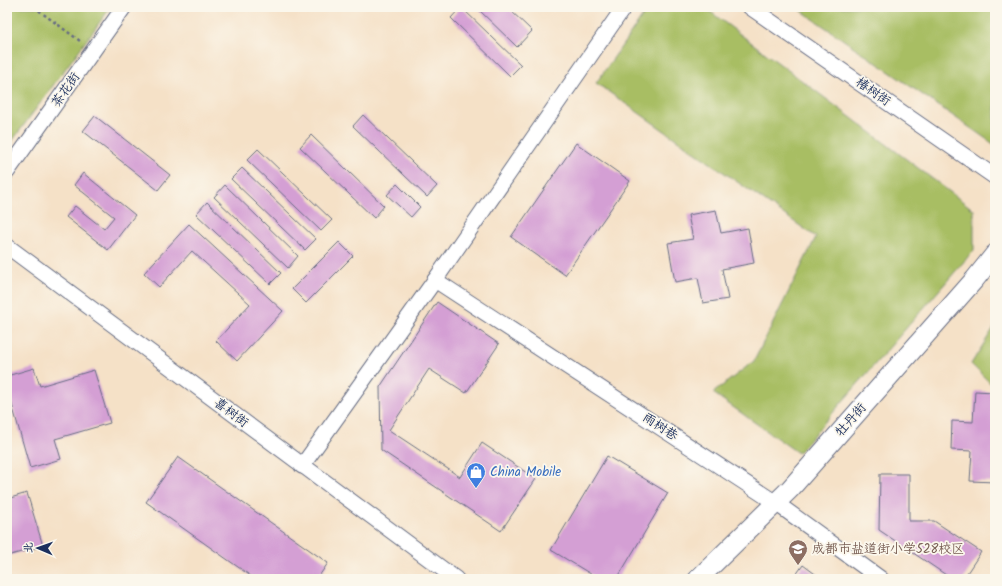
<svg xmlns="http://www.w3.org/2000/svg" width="1002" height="586" font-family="Kalam,'LXGW WenKai TC',sans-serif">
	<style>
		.green { fill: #a8be63; stroke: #627660 }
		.building { fill: #d49fd4 }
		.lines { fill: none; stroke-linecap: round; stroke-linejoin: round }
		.minor-casing { stroke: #676d83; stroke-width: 17 }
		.tertiary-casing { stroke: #676d83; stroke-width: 21 }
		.path { stroke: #676d83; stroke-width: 2.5; stroke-dasharray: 3 3; stroke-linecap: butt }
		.minor { stroke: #fff; stroke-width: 15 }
		.tertiary { stroke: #fff; stroke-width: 19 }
		.labels { text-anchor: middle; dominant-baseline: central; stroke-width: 3.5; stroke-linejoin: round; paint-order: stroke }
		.street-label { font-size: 13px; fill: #1b2f5e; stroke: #fbf7ec }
		.shop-label { font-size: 13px; fill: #366cbe; stroke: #fbf7ec; text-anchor: start }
		.education-label { font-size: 13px; fill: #785e54; stroke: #fbf7ec; text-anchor: start }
	</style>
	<rect width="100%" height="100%" fill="#fbf7ec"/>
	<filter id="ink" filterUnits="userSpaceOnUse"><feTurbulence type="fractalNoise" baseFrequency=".025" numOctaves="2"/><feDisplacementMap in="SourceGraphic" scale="8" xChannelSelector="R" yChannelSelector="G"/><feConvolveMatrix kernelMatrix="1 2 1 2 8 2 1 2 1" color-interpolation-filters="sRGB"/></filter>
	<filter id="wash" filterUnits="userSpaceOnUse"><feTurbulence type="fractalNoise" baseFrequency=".012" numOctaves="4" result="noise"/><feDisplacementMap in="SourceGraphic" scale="16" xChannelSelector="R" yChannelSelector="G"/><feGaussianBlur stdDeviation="0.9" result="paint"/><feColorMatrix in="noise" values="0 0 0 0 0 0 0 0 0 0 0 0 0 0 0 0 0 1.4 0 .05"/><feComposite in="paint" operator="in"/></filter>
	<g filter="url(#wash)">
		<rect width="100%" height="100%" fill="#f5e1c7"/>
		<g class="green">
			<path d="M 7,7 L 111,7 L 7,148 Z"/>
			<path d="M 649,7 L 704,7 L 974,210 L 974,250 L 798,453 L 713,393 L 754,361 L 816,237 L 596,83 Z"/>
			<path d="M 796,7 L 995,7 L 995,145 Z"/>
			<path d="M 995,326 L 995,388 L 971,364 Z"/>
		</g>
		<g id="blocks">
			<g class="building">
				<path d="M 461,7 L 521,65 L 510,76 L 451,18 Z"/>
				<path d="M 476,7 L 507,7 L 532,31 L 517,47 Z"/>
				<path d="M 363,115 L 437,186 L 427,197 L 353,126 Z"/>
				<path d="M 95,116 L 170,175 L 158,190 L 83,131 Z"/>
				<path d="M 311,135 L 384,206 L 374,218 L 300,147 Z"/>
				<path d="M 576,143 L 630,181 L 565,275 L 511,237 Z"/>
				<path d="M 258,149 L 332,220 L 321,231 L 247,160 Z"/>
				<path d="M 242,168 L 316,239 L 305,250 L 231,179 Z"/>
				<path d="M 83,173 L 135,215 L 108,250 L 66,217 L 75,206 L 104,229 L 114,217 L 74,185 Z"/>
				<path d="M 397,184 L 420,207 L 411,217 L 387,195 Z"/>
				<path d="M 225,185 L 298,256 L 288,268 L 214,197 Z"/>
				<path d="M 207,202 L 281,273 L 270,284 L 196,214 Z"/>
				<path d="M 716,210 L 721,233 L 748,228 L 754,263 L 722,269 L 728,299 L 703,303 L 698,278 L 675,282 L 668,243 L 693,239 L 688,215 Z"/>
				<path d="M 189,224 L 283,311 L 237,361 L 216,341 L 250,304 L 192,251 L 159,287 L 144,273 Z"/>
				<path d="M 339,242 L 353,256 L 306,303 L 292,289 Z"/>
				<path d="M 437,302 L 499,344 L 466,393 L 429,369 L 389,430 L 460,477 L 482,443 L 536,479 L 501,531 L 381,450 L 380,387 Z"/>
				<path d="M 34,368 L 40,386 L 94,370 L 110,423 L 55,439 L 61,459 L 30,468 L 7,387 L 7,376 Z"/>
				<path d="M 975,391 L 995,392 L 995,482 L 970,481 L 972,451 L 951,450 L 952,421 L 973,422 Z"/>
				<path d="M 607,456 L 668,493 L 617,579 L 599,579 L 551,550 Z"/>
				<path d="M 178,457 L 328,563 L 317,579 L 255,579 L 146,502 Z"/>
				<path d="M 880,474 L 909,474 L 909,521 L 934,521 L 981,552 L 963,579 L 952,579 L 879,530 Z"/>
				<path d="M 27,493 L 43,546 L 7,556 L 7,499 Z"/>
				<path d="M 803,565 L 822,579 L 793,579 Z"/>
			</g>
		</g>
	</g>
	<g filter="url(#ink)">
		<use href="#blocks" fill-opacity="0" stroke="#676d83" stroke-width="1"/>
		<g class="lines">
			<defs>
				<g id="minor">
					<path d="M 750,7 L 995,177"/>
					<path d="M 7,172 L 124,7"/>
					<path d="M 7,246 L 456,579"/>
					<path d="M 435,280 L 776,503 L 881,579"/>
					<path d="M 302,466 L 435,280 L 624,7"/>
				</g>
				<path id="tertiary" d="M 698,579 L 790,489 L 975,279 L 995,254"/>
			</defs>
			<use href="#minor" class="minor-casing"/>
			<use href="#tertiary" class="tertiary-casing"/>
			<path class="path" d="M 34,7 L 80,41"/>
			<use href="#minor" class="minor"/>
			<use href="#tertiary" class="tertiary"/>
		</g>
	</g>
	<defs>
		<symbol id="shop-pin" viewBox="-11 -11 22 30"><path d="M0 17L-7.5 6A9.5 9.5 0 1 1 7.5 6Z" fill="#3f7fe0" stroke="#fbf7ec"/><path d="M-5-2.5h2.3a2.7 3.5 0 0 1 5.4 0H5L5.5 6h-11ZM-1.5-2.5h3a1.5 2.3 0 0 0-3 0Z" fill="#fff"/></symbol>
		<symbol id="school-pin" viewBox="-11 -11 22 30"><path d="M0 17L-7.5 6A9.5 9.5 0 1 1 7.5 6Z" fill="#8d6e63" stroke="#fbf7ec"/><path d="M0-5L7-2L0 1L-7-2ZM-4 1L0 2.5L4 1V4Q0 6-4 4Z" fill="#fff"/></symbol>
	</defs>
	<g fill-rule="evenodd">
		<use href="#shop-pin" x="465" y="461" width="22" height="30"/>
		<use href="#school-pin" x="787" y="538" width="22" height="30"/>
	</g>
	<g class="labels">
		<g class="street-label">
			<text transform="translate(66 90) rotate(-55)">茶花街</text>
			<text transform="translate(873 92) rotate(35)">椿树街</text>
			<text transform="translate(231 413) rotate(37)">喜树街</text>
			<text transform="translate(851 420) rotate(-49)">牡丹街</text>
			<text transform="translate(660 427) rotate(33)">雨树巷</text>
		</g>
		<g class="shop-label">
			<text x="490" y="472">China Mobile</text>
		</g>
		<g class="education-label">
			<text x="812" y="549">成都市盐道街小学528校区</text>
		</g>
	</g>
	<rect width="1002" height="586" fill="none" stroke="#fbf7ec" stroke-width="24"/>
	<g transform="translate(38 548) rotate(272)" stroke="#fbf7ec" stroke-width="3" paint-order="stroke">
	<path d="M0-3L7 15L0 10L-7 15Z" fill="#1b2f5e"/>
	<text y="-6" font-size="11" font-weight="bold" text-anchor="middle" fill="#1b2f5e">北</text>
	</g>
</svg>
